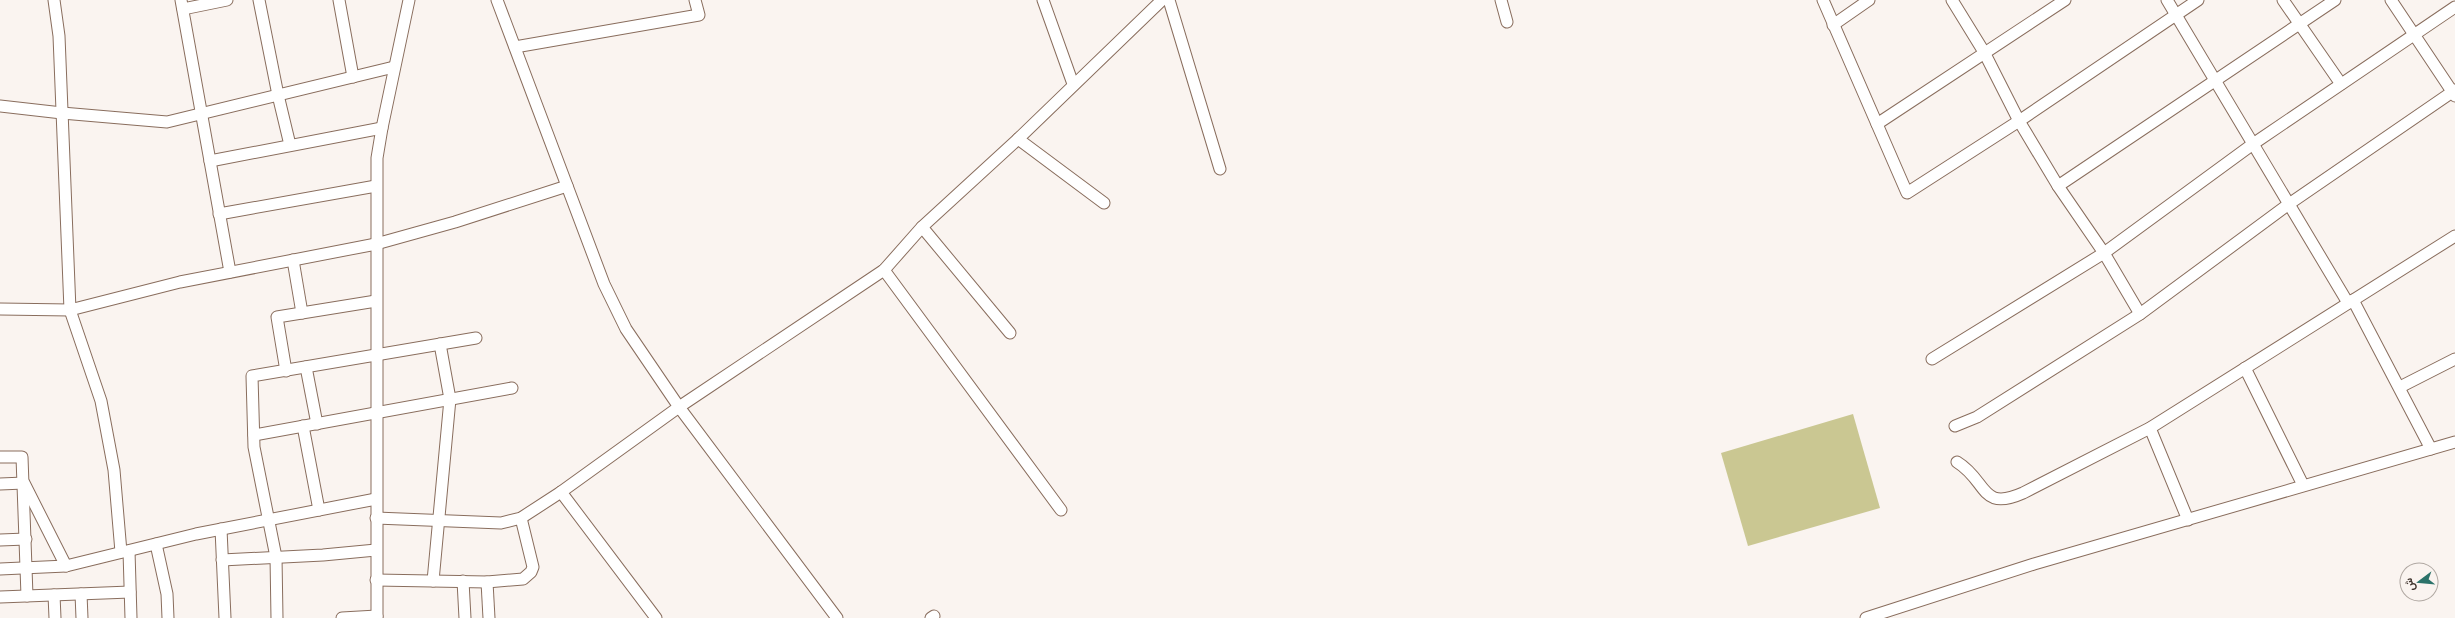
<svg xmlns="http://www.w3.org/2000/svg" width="2455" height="618" font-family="'Work Sans',Vazirmatn,sans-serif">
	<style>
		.garden { fill: #cac792 }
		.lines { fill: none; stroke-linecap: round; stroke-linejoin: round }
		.minor-casing { stroke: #896d5d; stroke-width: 13 }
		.minor { stroke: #fff; stroke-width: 11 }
	</style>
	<rect width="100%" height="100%" fill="#faf4f0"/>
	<path class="garden" d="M 1853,414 L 1880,508 L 1748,546 L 1721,453 Z"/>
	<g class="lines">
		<defs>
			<g id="minor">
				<path d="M 54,0 L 59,36 L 70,310 L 101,401 L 114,470 L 121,552"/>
				<path d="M 181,0 L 230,272"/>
				<path d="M 259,0 L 278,95 L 290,145"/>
				<path d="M 339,0 L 353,77"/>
				<path d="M 497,0 L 604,284 L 626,329 L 679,407 L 837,618"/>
				<path d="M 1043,0 L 1073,84"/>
				<path d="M 1169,0 L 1220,169"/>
				<path d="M 1501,0 L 1507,22"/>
				<path d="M 1823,0 L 1907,193 L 2019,121 L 2198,0"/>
				<path d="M 1952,0 L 1984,52 L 2019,121 L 2058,186 L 2104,253 L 2140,314"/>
				<path d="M 2167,0 L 2348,303"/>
				<path d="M 2283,0 L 2341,84"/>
				<path d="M 2391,0 L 2455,96"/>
				<path d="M 183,9 L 227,0"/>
				<path d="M 1833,25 L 1869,0"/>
				<path d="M 515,47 L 699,15 L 695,0"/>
				<path d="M 0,106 L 62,113 L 167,122 L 394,67"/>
				<path d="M 1877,124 L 2065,0"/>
				<path d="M 1018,139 L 1104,203"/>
				<path d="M 210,161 L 382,128"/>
				<path d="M 2058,186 L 2335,0"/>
				<path d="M 219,214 L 376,186"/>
				<path d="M 922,227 L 1010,333"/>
				<path d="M 293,260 L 302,313"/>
				<path d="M 884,270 L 1061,510"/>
				<path d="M 2353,300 L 2431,449"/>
				<path d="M 0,309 L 70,310 L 180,282 L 376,244 L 455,222 L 567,186"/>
				<path d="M 1932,359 L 2104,253 L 2253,144 L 2455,7"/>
				<path d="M 306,367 L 317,424"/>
				<path d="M 2245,368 L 2303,485"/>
				<path d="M 286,371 L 277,317 L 376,301"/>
				<path d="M 2400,387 L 2455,359"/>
				<path d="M 303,426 L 319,510"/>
				<path d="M 1955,426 L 1977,417 L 2140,314 L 2289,204 L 2455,90"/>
				<path d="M 2150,428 L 2188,520"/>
				<path d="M 254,435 L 512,388"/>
				<path d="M 0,457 L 22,457 L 27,596"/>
				<path d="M 1957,462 C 1988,481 1980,512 2023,493 L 2150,428 L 2455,236"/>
				<path d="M 0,484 L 24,483 L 66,566 L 0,569"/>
				<path d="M 561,492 L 656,618"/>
				<path d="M 376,518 L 501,523 L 521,518 L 561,492 L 679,407 L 884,270 L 922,227 L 1018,139 L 1162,0"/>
				<path d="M 221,529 L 225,618"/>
				<path d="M 0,540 L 26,539"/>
				<path d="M 156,544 L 167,594 L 168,618"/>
				<path d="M 129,551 L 131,618"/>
				<path d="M 222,560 L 323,555 L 376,550"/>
				<path d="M 66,566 L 196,534 L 376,499"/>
				<path d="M 376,580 L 487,582 L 523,579 L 531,572 L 533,567 L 521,518"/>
				<path d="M 433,581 L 450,399 L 440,344"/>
				<path d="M 463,581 L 465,618"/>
				<path d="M 487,582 L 489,618"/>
				<path d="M 81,594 L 82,618"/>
				<path d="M 54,595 L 55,618"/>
				<path d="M 0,597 L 130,592"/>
				<path d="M 277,618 L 276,557 L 254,447 L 252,376 L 476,338"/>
				<path d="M 342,618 L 377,616"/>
				<path d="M 377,618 L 377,158 L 382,128 L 409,0"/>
				<path d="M 931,618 L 934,616"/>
				<path d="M 1866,618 L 2034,564 L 2455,442"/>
			</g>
		</defs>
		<use href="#minor" class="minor-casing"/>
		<use href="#minor" class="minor"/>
	</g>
	<g transform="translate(2419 582) rotate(254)"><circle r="19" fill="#faf4f0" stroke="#b0a8a2"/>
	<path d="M0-3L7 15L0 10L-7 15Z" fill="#2c736a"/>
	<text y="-6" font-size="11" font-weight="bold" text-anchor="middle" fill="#41352e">ش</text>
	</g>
</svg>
